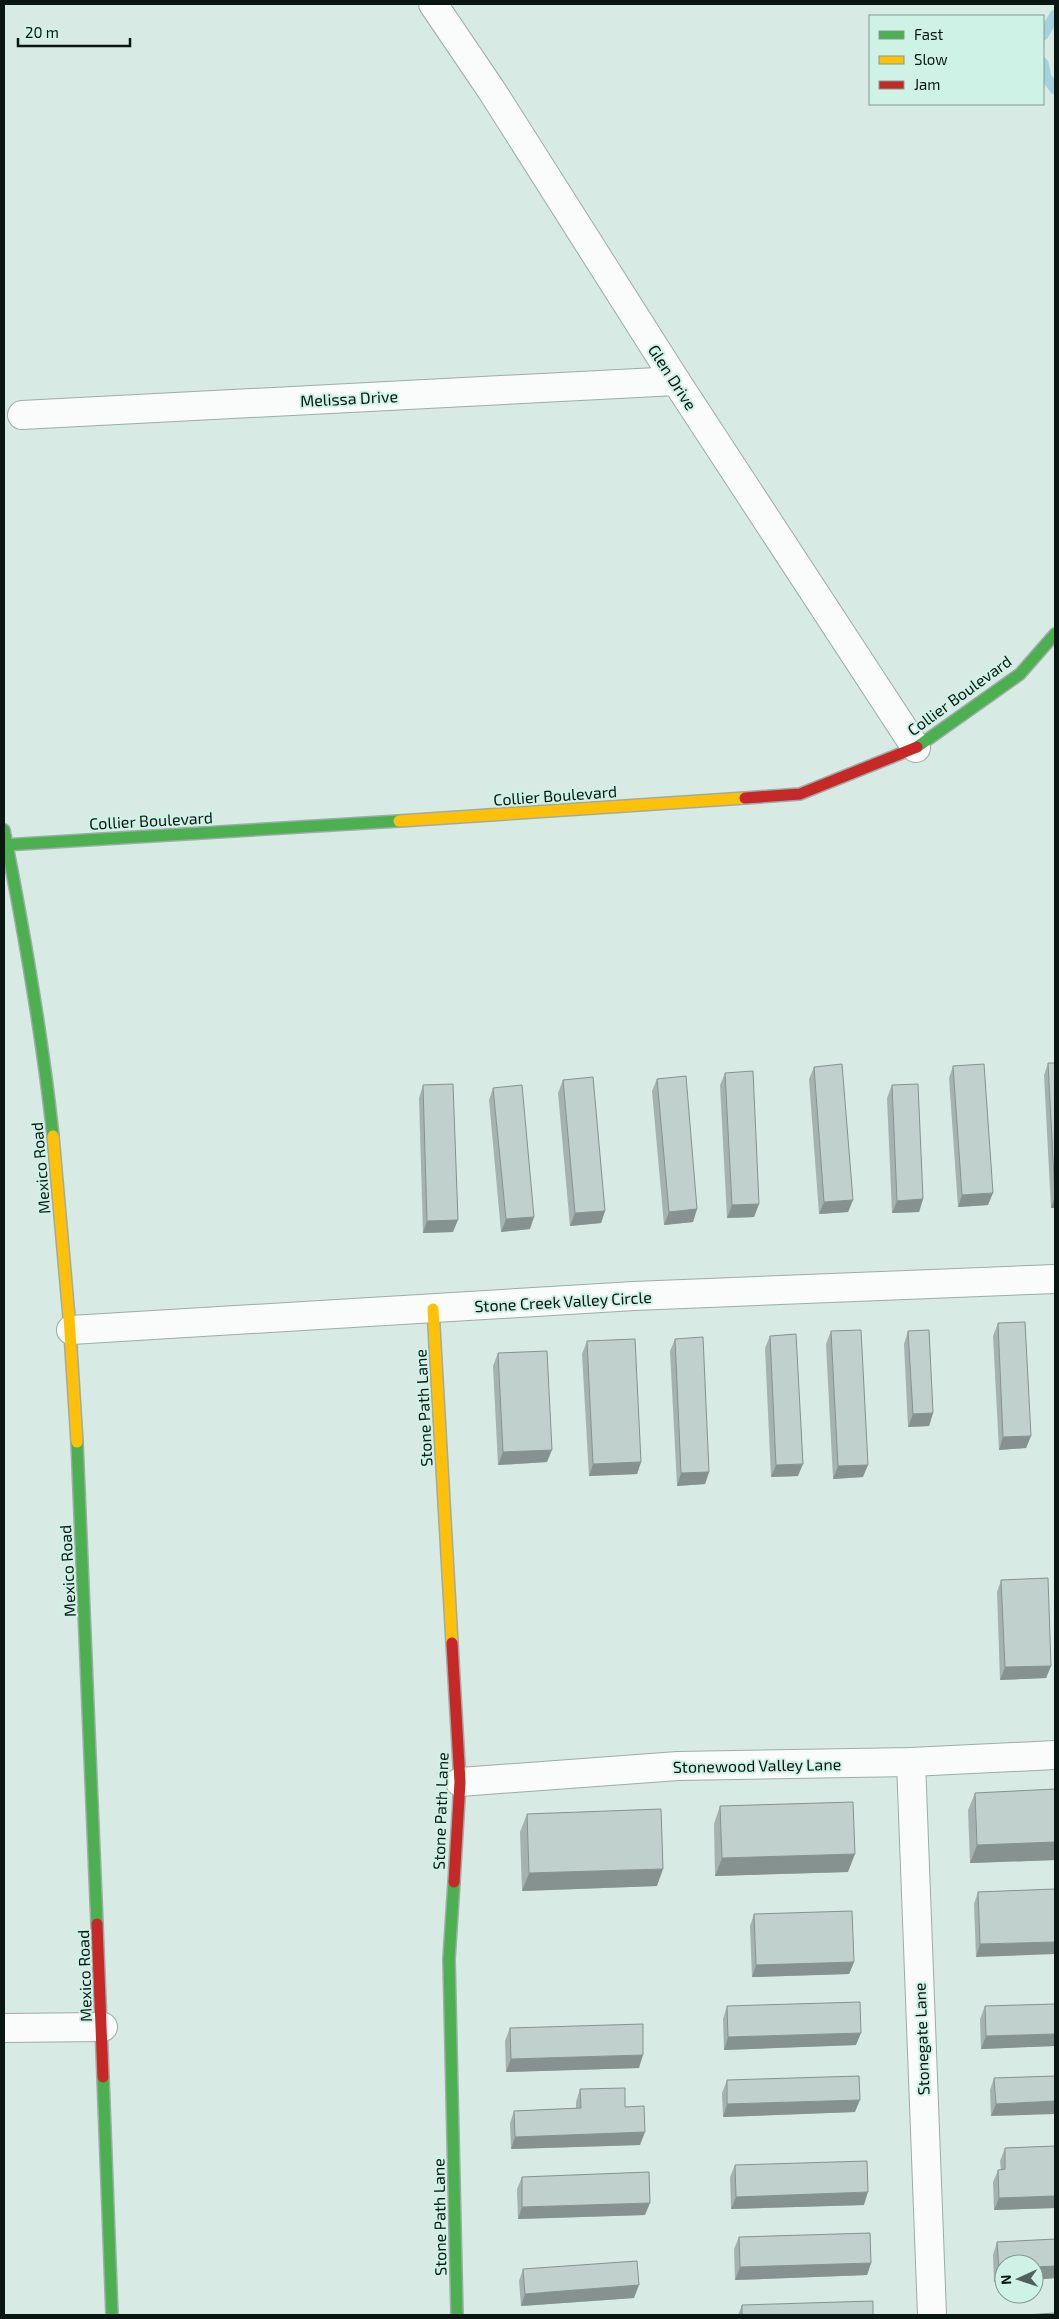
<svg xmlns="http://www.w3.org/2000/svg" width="1059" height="2319" font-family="'Exo 2',sans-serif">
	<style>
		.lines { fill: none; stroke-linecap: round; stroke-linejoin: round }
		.stream { stroke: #a5d2dc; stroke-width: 11 }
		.street-casing { stroke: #9daca8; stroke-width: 30 }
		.fast-casing { stroke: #9daca8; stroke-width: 14 }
		.slow-casing { stroke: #9daca8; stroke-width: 14 }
		.jam-casing { stroke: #9daca8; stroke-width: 14 }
		.street { stroke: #f9fcfb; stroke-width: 28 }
		.fast { stroke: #4caf50; stroke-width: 11 }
		.slow { stroke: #ffc107; stroke-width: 11 }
		.jam { stroke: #c62828; stroke-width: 11 }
		.wall { fill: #a5b3b0 }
		.shaded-wall { fill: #869290 }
		.building { fill: #c0d0cd; stroke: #869290 }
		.labels { text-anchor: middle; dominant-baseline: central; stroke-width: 4; stroke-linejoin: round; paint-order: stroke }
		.street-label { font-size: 16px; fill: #091612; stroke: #cff2e7 }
	</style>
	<rect width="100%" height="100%" fill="#d7eae4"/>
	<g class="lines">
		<g class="stream">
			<path d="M 1043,35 L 1055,15"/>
			<path d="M 1043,63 L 1046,77 L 1055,89"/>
		</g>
		<defs>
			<g id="street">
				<path d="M 433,4 L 492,91 L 676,381 L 916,748"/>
				<path d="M 22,415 L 676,381"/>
				<path d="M 71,1330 L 634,1296 L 1055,1279"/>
				<path d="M 911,1762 L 932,2315"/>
				<path d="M 460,1782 L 678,1766 L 911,1762 L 1055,1755"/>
				<path d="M 4,2028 L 103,2027"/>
			</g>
			<g id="fast">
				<path d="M 917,747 L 1020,674 L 1055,634"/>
				<path d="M 4,830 C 24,931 42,1033 53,1136"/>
				<path d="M 4,845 L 399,821"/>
				<path d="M 77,1442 L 97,1924"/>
				<path d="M 454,1882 L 449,1959 L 457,2315"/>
				<path d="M 103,2077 L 112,2315"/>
			</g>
			<g id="slow">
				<path d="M 399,821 L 745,798"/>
				<path d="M 53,1136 L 69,1317 L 77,1442"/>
				<path d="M 433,1309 L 452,1643"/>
			</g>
			<g id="jam">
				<path d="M 745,798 L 800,794 L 917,747"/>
				<path d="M 452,1643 L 460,1782 L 454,1882"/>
				<path d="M 97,1924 L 103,2077"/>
			</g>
		</defs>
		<use href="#street" class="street-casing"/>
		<use href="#fast" class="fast-casing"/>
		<use href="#slow" class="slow-casing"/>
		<use href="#jam" class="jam-casing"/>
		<use href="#street" class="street"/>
		<use href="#fast" class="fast"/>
		<use href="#slow" class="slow"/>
		<use href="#jam" class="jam"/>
	</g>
	<g class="wall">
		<path d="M 1048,1063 L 1055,1063 L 1055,1208 L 1051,1208 L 1044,1075 Z"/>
		<path d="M 953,1066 L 988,1205 L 958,1207 L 949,1078 Z"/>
		<path d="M 814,1067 L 853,1200 L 848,1212 L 819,1214 L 809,1079 Z"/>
		<path d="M 725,1073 L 759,1204 L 754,1217 L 727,1218 L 720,1085 Z"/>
		<path d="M 657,1079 L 697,1209 L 693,1222 L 664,1225 L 652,1091 Z"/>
		<path d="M 563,1080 L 605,1211 L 601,1223 L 570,1226 L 558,1093 Z"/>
		<path d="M 423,1085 L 453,1232 L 423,1233 L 419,1098 Z"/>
		<path d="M 892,1085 L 923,1199 L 919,1212 L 892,1213 L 887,1098 Z"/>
		<path d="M 493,1088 L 530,1229 L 501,1232 L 489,1100 Z"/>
		<path d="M 998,1323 L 1031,1436 L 1026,1448 L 999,1450 L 993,1336 Z"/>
		<path d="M 831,1331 L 863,1477 L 833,1479 L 826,1344 Z"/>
		<path d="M 908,1331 L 933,1413 L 929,1426 L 908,1427 L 904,1344 Z"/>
		<path d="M 770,1336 L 798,1476 L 771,1477 L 765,1348 Z"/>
		<path d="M 675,1339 L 709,1472 L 705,1484 L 677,1486 L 670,1351 Z"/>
		<path d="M 587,1341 L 641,1462 L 637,1474 L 589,1476 L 582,1354 Z"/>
		<path d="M 498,1353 L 547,1462 L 498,1465 L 493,1366 Z"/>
		<path d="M 1001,1580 L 1051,1666 L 1046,1678 L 1000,1680 L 997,1592 Z"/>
		<path d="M 1055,1789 L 1055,1860 L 970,1863 L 968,1810 L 975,1793 Z"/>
		<path d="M 720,1806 L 848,1872 L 715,1876 L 714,1824 Z"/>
		<path d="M 527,1814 L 657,1886 L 522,1891 L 520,1832 Z"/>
		<path d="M 1055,1889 L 976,1957 L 974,1904 L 978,1892 Z"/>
		<path d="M 754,1914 L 854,1962 L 849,1974 L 752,1977 L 750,1926 Z"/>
		<path d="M 1055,2004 L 1055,2046 L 981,2049 L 980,2019 L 985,2006 Z"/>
		<path d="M 727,2006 L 856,2045 L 724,2050 L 723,2019 Z"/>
		<path d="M 510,2028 L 639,2068 L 506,2072 L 505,2041 Z"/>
		<path d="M 1055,2076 L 991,2116 L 990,2090 L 994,2078 Z"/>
		<path d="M 727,2080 L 855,2112 L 723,2117 L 722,2093 Z"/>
		<path d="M 580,2089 L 625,2107 L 640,2145 L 511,2149 L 510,2123 L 514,2111 L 576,2108 L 576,2102 Z"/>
		<path d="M 1055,2146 L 1055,2208 L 994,2210 L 993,2182 L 998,2170 L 1001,2170 L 1000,2161 L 1005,2148 Z"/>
		<path d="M 735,2165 L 864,2205 L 731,2209 L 730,2177 Z"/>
		<path d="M 522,2177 L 645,2215 L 518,2219 L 517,2189 Z"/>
		<path d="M 739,2237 L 871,2263 L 867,2275 L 735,2280 L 734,2249 Z"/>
		<path d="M 1055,2239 L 1055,2278 L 1034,2280 L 1034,2264 L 1004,2264 L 1004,2281 L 994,2282 L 993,2255 L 997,2242 Z"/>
		<path d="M 523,2269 L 634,2298 L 521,2306 L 519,2281 Z"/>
		<path d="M 742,2305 L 742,2315 L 738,2315 Z"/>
	</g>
	<g class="shaded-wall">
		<path d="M 993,1193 L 988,1205 L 958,1207 L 962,1195 Z"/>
		<path d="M 1055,1196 L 1055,1208 L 1051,1208 Z"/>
		<path d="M 923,1199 L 919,1212 L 892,1213 L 897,1201 Z"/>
		<path d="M 853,1200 L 848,1212 L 819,1214 L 824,1202 Z"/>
		<path d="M 759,1204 L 754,1217 L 727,1218 L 732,1205 Z"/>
		<path d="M 697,1209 L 693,1222 L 664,1225 L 669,1212 Z"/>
		<path d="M 605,1211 L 601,1223 L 570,1226 L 575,1213 Z"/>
		<path d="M 534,1217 L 530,1229 L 501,1232 L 506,1219 Z"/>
		<path d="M 458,1220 L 453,1232 L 423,1233 L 427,1221 Z"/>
		<path d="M 933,1413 L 929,1426 L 908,1427 L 913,1414 Z"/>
		<path d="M 1031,1436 L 1026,1448 L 999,1450 L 1003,1437 Z"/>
		<path d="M 552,1450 L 547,1462 L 498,1465 L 503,1452 Z"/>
		<path d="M 641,1462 L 637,1474 L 589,1476 L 593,1464 Z"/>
		<path d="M 803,1464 L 798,1476 L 771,1477 L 776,1465 Z"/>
		<path d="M 868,1465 L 863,1477 L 833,1479 L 838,1466 Z"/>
		<path d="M 709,1472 L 705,1484 L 677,1486 L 681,1473 Z"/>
		<path d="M 1051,1666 L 1046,1678 L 1000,1680 L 1005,1667 Z"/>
		<path d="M 1055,1842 L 1055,1860 L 970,1863 L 977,1845 Z"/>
		<path d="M 855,1854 L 848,1872 L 715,1876 L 722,1858 Z"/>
		<path d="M 663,1869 L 657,1886 L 522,1891 L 529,1873 Z"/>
		<path d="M 1055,1942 L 1055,1954 L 976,1957 L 980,1944 Z"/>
		<path d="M 854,1962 L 849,1974 L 752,1977 L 756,1965 Z"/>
		<path d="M 861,2033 L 856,2045 L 724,2050 L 728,2037 Z"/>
		<path d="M 1055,2034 L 1055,2046 L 981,2049 L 986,2036 Z"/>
		<path d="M 643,2055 L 639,2068 L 506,2072 L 511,2059 Z"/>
		<path d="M 860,2100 L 855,2112 L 723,2117 L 727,2104 Z"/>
		<path d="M 1055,2101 L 1055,2114 L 991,2116 L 996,2104 Z"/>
		<path d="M 645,2132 L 640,2145 L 511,2149 L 515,2137 Z"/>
		<path d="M 868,2192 L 864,2205 L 731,2209 L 736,2197 Z"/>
		<path d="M 1055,2196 L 1055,2208 L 994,2210 L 999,2198 Z"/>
		<path d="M 650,2203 L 645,2215 L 518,2219 L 522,2207 Z"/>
		<path d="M 871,2263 L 867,2275 L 735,2280 L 740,2267 Z"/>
		<path d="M 1055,2266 L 1055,2278 L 1034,2280 L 1034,2267 Z"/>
		<path d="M 1004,2269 L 1004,2281 L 994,2282 L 999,2270 Z"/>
		<path d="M 639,2285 L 634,2298 L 521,2306 L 525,2294 Z"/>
	</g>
	<g class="building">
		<path d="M 1048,1063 L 1055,1063 L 1055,1196 Z"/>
		<path d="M 842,1064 L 853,1200 L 824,1202 L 814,1067 Z"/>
		<path d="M 984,1064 L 993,1193 L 962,1195 L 953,1066 Z"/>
		<path d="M 753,1071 L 759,1204 L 732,1205 L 725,1073 Z"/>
		<path d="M 686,1076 L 697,1209 L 669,1212 L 657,1079 Z"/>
		<path d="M 593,1077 L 605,1211 L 575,1213 L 563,1080 Z"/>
		<path d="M 453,1084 L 458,1220 L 427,1221 L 423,1085 Z"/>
		<path d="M 918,1084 L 923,1199 L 897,1201 L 892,1085 Z"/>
		<path d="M 522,1085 L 534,1217 L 506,1219 L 493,1088 Z"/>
		<path d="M 1025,1322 L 1031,1436 L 1003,1437 L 998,1323 Z"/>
		<path d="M 861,1330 L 868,1465 L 838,1466 L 831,1331 Z"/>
		<path d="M 929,1330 L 933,1413 L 913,1414 L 908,1331 Z"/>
		<path d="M 796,1334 L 803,1464 L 776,1465 L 770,1336 Z"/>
		<path d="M 703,1337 L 709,1472 L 681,1473 L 675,1339 Z"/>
		<path d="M 635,1339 L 641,1462 L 593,1464 L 587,1341 Z"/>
		<path d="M 547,1351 L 552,1450 L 503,1452 L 498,1353 Z"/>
		<path d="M 1048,1578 L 1051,1666 L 1005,1667 L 1001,1580 Z"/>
		<path d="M 1055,1789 L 1055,1842 L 977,1845 L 975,1793 Z"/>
		<path d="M 853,1802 L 855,1854 L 722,1858 L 720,1806 Z"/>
		<path d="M 661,1809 L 663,1869 L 529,1873 L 527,1814 Z"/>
		<path d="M 1055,1889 L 1055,1942 L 980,1944 L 978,1892 Z"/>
		<path d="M 852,1911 L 854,1962 L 756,1965 L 754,1914 Z"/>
		<path d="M 860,2002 L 861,2033 L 728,2037 L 727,2006 Z"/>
		<path d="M 1055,2004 L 1055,2034 L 986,2036 L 985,2006 Z"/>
		<path d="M 643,2024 L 643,2055 L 511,2059 L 510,2028 Z"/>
		<path d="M 859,2076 L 860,2100 L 727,2104 L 727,2080 Z"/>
		<path d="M 1055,2076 L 1055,2101 L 996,2104 L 994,2078 Z"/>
		<path d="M 625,2088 L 625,2107 L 644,2106 L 645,2132 L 515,2137 L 514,2111 L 581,2108 L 580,2089 Z"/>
		<path d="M 1055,2146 L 1055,2196 L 999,2198 L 998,2170 L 1005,2169 L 1005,2148 Z"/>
		<path d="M 867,2161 L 868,2192 L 736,2197 L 735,2165 Z"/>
		<path d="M 649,2172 L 650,2203 L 522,2207 L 522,2177 Z"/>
		<path d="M 870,2233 L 871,2263 L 740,2267 L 739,2237 Z"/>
		<path d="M 1055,2239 L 1055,2266 L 1034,2267 L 1034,2264 L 1004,2264 L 1004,2269 L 999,2270 L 997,2242 Z"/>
		<path d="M 637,2261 L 639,2285 L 525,2294 L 523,2269 Z"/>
		<path d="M 873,2301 L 873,2315 L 742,2315 L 742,2305 Z"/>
		<path d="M 1055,2313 L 1055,2315 L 1025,2315 Z"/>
	</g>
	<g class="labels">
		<g class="street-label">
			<text transform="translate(673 377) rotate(57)">Glen Drive</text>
			<text transform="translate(349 398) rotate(-3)">Melissa Drive</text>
			<text transform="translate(959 695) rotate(-36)">Collier Boulevard</text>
			<text transform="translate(555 795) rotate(-4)">Collier Boulevard</text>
			<text transform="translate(151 820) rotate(-3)">Collier Boulevard</text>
			<text transform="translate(40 1168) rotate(-95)">Mexico Road</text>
			<text transform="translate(563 1301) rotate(-3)">Stone Creek Valley Circle</text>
			<text transform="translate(423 1408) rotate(-93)">Stone Path Lane</text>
			<text transform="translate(67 1571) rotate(-93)">Mexico Road</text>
			<text transform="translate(757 1765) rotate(-1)">Stonewood Valley Lane</text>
			<text transform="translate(440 1811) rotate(-88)">Stone Path Lane</text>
			<text transform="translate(84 1976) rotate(-92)">Mexico Road</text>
			<text transform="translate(921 2039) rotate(-92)">Stonegate Lane</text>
			<text transform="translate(439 2217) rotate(-91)">Stone Path Lane</text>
		</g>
	</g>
	<rect width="1059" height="2319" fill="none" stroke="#091612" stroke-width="10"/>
	<rect x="869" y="15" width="175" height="90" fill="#cff2e7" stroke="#809a92"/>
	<rect x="879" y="31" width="25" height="8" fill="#4caf50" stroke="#809a92"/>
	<text x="914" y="40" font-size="15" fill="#091612">Fast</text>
	<rect x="879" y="56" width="25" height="8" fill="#ffc107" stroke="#809a92"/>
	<text x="914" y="65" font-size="15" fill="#091612">Slow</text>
	<rect x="879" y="81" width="25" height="8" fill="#c62828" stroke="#809a92"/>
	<text x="914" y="90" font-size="15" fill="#091612">Jam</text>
	<g transform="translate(1019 2279) rotate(267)"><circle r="24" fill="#cff2e7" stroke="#809a92"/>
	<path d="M0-4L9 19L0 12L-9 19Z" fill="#51605c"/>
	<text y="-8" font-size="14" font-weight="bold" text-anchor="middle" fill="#091612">N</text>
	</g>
	<path d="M18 38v8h112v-8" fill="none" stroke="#091612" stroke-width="2.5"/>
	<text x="25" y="38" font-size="15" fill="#091612" stroke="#cff2e7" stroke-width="4" paint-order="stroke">20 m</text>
</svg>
